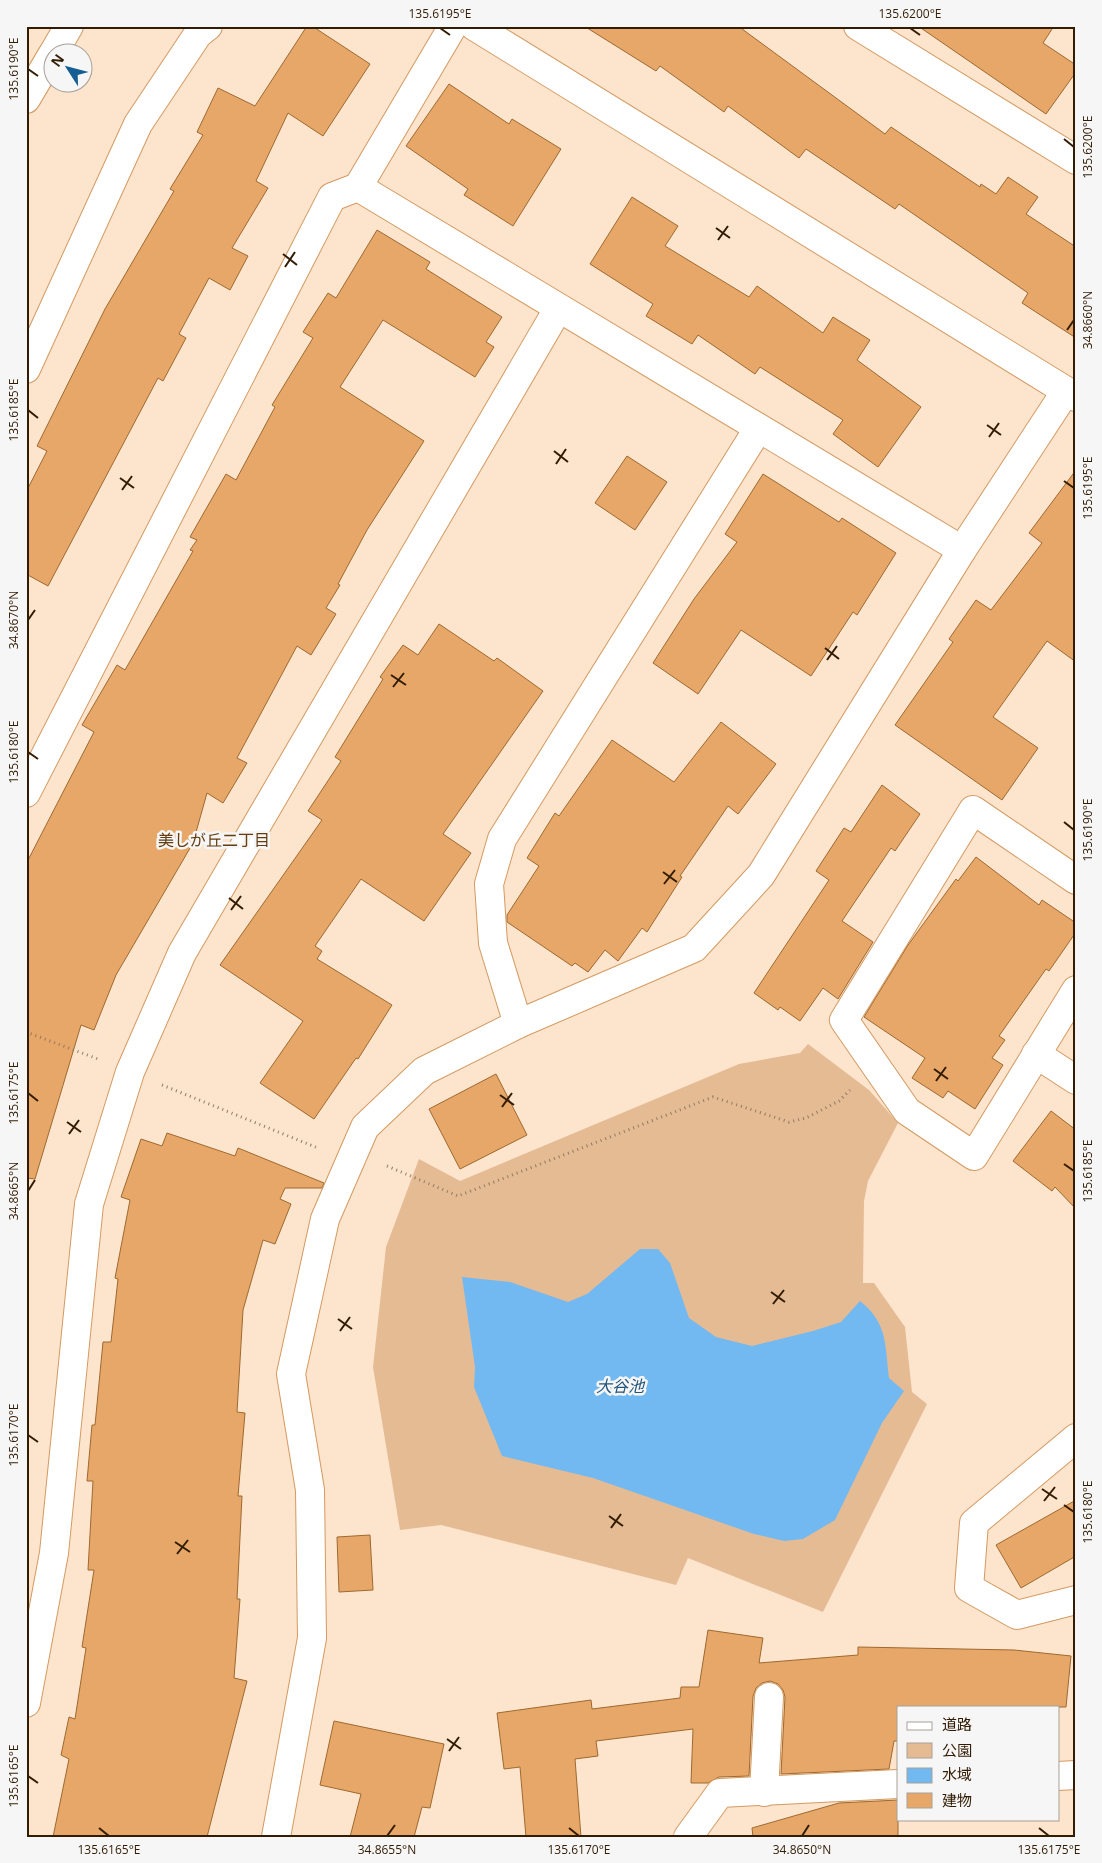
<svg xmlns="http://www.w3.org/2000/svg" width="1102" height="1863" font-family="'Open Sans','Noto Sans JP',sans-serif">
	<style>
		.green { fill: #e5bb94 }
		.water { fill: #72b9f2 }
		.building { fill: #e6a768; stroke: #9f692f }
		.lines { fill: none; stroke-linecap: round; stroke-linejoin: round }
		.street-casing { stroke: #d49a61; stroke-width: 30 }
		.secondary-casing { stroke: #d49a61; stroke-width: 30 }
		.highway-casing { stroke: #d49a61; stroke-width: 30 }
		.path { stroke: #917a63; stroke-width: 3; stroke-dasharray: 1 4; stroke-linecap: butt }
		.street { stroke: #fff; stroke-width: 28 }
		.secondary { stroke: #fff; stroke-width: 28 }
		.highway { stroke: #fff; stroke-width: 28 }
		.ticks { fill: none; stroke: #321c04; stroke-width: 2 }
		.labels { text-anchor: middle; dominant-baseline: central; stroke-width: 5; stroke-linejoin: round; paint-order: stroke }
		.neighbourhood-label { font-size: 16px; fill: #643c0d; stroke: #f6f6f6 }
		.water-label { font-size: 16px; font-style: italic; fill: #23557c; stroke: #f6f6f6 }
		.neatline { fill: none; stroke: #321c04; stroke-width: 2 }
		.ticks-label { font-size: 12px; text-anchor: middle; fill: #321c04 }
	</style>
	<rect width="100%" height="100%" fill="#fce4cd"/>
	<path class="green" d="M 808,1044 L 869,1090 L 898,1123 L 868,1181 L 864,1201 L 863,1283 L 874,1283 L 905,1327 L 912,1392 L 927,1404 L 823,1612 L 688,1558 L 676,1585 L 441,1525 L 400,1530 L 373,1367 L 386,1247 L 419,1159 L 460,1181 L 739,1064 L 800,1053 Z"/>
	<path class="water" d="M 640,1249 L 658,1249 L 670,1263 L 689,1318 L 716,1337 L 752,1346 L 813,1331 L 841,1322 L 860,1301 C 888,1323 885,1346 889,1378 L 904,1391 L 882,1423 L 835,1520 L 803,1539 L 784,1541 L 754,1534 L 593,1478 L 502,1456 L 474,1387 L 475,1367 L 462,1277 L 510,1282 L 568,1302 L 587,1294 Z"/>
	<g class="building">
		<path d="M 307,26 L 312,26 L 370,64 L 323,136 L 288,113 L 256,181 L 268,188 L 232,248 L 248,256 L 230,290 L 209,278 L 179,334 L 186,338 L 163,381 L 158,378 L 48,586 L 26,574 L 26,492 L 47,451 L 37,446 L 105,309 L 174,191 L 170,189 L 203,135 L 197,132 L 218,88 L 255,106 Z"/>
		<path d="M 584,26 L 738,26 L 885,134 L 891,127 L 980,187 L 981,184 L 996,194 L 1008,177 L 1038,197 L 1026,214 L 1076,247 L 1076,338 L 1022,303 L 1028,293 L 899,204 L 895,209 L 806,149 L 799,158 L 728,106 L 724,112 L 660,66 L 656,71 Z"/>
		<path d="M 918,26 L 1054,26 L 1043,43 L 1076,65 L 1076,72 L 1046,114 Z"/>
		<path d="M 449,84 L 509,124 L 512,119 L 561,149 L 513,226 L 464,195 L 468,189 L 406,146 Z"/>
		<path d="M 632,197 L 678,226 L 665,246 L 749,297 L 757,286 L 823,333 L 833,317 L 870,340 L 857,360 L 921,407 L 878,467 L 833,434 L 843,420 L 760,367 L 755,374 L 698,335 L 692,344 L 646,316 L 653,304 L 590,264 Z"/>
		<path d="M 377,230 L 430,262 L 426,269 L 502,317 L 486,342 L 494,347 L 475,377 L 383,320 L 340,387 L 424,441 L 367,530 L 338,584 L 340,585 L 326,608 L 336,614 L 311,655 L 297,646 L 237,758 L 247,763 L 223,803 L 207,793 L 193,843 L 116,975 L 94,1030 L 81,1025 L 35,1179 L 26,1178 L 26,864 L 94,732 L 82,725 L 117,665 L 125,670 L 193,551 L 190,550 L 197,540 L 190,537 L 226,474 L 236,480 L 275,407 L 272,405 L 313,338 L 303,332 L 328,293 L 336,298 Z"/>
		<path d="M 627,456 L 667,482 L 635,530 L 595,503 Z"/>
		<path d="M 1076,470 L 1076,662 L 1047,641 L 993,717 L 1038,748 L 1002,800 L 895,725 L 953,642 L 949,639 L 976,600 L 991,610 L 1042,543 L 1029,533 Z"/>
		<path d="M 763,474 L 839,522 L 842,518 L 896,553 L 857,615 L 853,612 L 811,676 L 741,630 L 698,694 L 653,663 L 694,599 L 737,542 L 725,534 Z"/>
		<path d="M 439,624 L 494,661 L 497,658 L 543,691 L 443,834 L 471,853 L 424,921 L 361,879 L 315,946 L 322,951 L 317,959 L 392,1005 L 358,1059 L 356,1058 L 314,1119 L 260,1083 L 303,1021 L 220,965 L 322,820 L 308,811 L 341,761 L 335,757 L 383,679 L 380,677 L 403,645 L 418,655 Z"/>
		<path d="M 721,722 L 776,764 L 738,814 L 728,806 L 680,876 L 682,877 L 647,932 L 642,928 L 618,961 L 605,950 L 588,972 L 575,963 L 572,966 L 507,922 L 507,915 L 539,866 L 527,858 L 555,813 L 559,816 L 612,740 L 674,782 Z"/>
		<path d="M 882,785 L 920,814 L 895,851 L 891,848 L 842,921 L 873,942 L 838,999 L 823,988 L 800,1021 L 780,1007 L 778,1010 L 754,993 L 829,880 L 816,871 L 844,828 L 851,832 Z"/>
		<path d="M 976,857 L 1039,905 L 1042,900 L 1076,923 L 1076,932 L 1049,971 L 1046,969 L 999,1036 L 1005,1040 L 992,1058 L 1003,1065 L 975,1109 L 948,1091 L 943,1098 L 912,1078 L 925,1058 L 864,1017 L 908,945 L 956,879 L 958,881 Z"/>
		<path d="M 496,1074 L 527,1135 L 460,1169 L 429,1109 Z"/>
		<path d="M 1051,1111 L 1076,1130 L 1076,1209 L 1055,1187 L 1052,1191 L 1013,1161 Z"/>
		<path d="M 167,1133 L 235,1156 L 238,1148 L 324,1183 L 322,1188 L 285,1188 L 280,1199 L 291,1204 L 275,1244 L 263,1240 L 243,1310 L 237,1412 L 245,1413 L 238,1496 L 242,1496 L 237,1599 L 240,1599 L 234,1678 L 247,1681 L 207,1837 L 53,1837 L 69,1759 L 61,1755 L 69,1717 L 75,1719 L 86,1648 L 82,1647 L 94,1570 L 88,1570 L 93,1481 L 87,1481 L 92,1425 L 95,1425 L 103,1342 L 111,1342 L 118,1279 L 115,1278 L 130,1200 L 121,1197 L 141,1139 L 162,1146 Z"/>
		<path d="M 1076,1500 L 1076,1556 L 1021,1588 L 996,1545 Z"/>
		<path d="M 370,1535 L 373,1590 L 339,1592 L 337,1537 Z"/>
		<path d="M 708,1630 L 763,1638 L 759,1663 L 858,1655 L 858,1647 L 1014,1650 L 1071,1656 L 1066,1707 L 898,1707 L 898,1741 L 894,1741 L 889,1769 L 781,1774 L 785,1697 L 783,1690 L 778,1684 L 770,1681 L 762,1683 L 756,1688 L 753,1696 L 749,1776 L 719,1777 L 708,1783 L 691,1783 L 693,1729 L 596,1741 L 598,1756 L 575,1759 L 581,1837 L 526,1837 L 520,1767 L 504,1769 L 497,1713 L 591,1700 L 592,1709 L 680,1698 L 681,1687 L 699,1687 Z"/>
		<path d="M 334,1721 L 444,1744 L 430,1808 L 422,1807 L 414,1837 L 350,1837 L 361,1794 L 320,1785 Z"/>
		<path d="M 898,1800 L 898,1837 L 753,1837 L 752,1828 L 839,1803 Z"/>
	</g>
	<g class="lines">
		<defs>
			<g id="street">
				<path d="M 858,26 L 1076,160"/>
				<path d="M 358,187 L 962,550"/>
				<path d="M 26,793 L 332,197 L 358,187 L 453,26"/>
				<path d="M 1076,880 L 973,810 L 844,1020 L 907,1111 L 974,1156 L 1076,990"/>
				<path d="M 518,1024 L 493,943 L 489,884 L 502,839 L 758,429"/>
				<path d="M 1036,1054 L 1076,1080"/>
				<path d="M 1076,1438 L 974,1523 L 969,1588 L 1017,1615 L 1076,1600"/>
				<path d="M 26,1703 L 54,1553 L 89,1204 L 130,1072 L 182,953 L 558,309"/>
				<path d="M 1058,1776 L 1076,1775"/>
				<path d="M 764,1792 L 769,1697"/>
				<path d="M 276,1837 L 312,1638 L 310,1490 L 291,1374 L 325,1219 L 365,1127 L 424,1071 L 518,1024 L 694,948 L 761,875 L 962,550 L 1066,391"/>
				<path d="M 688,1837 L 720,1793 L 898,1784"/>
			</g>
			<g id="secondary">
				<path d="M 474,26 L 1076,397"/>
				<path d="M 26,369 L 138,124 L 198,34 L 208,26"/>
			</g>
			<g id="highway">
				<path d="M 54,52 L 69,26"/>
				<path d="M 26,99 L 52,55"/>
			</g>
		</defs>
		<use href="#street" class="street-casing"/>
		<use href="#secondary" class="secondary-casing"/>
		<use href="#highway" class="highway-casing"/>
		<g class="path">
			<path d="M 26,1032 L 98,1059"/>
			<path d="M 162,1085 L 318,1148"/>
			<path d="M 387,1166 L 458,1196 L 713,1097 L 789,1122 L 806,1118 L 839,1101 L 850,1090"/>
		</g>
		<use href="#street" class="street"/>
		<use href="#secondary" class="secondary"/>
		<use href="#highway" class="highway"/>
	</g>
	<path class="ticks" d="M 440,28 L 450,35M 910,28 L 920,35M 28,69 L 38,76M 1064,139 L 1074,147M 716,228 L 730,238M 718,240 L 728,226M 283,254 L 297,265M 285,267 L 295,252M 1067,330 L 1074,320M 28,410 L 38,418M 987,425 L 1001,435M 989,437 L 999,423M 554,451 L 568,462M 556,464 L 566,449M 120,478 L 134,488M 1064,481 L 1074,488M 122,490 L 132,476M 28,620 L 35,610M 825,648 L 839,659M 827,660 L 837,646M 391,675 L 406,685M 393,687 L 404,673M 28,752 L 38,759M 1064,822 L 1074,830M 663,872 L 677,882M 664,884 L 675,870M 229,898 L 243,909M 231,910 L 241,896M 934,1069 L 948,1079M 936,1081 L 946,1067M 28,1093 L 38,1101M 500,1095 L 514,1105M 502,1107 L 512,1093M 67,1122 L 81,1132M 69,1134 L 79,1120M 1064,1164 L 1074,1171M 28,1191 L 35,1180M 771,1292 L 785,1302M 773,1304 L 784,1290M 338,1319 L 352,1329M 340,1331 L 350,1317M 28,1435 L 38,1442M 1042,1489 L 1057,1499M 1044,1501 L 1055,1487M 1064,1505 L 1074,1512M 609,1516 L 623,1526M 611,1528 L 621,1514M 175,1542 L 190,1552M 177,1554 L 188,1540M 447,1739 L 461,1749M 449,1751 L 459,1737M 28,1776 L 38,1783M 99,1828 L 109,1836M 569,1828 L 579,1836M 1039,1828 L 1049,1836M 387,1836 L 395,1825M 802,1836 L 809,1825"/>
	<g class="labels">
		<g class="neighbourhood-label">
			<text x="214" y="840">美しが丘二丁目</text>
		</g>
		<g class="water-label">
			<text x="620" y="1386">大谷池</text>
		</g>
	</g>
	<rect width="1102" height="1863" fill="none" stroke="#f6f6f6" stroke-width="55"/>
	<rect x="897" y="1706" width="162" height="115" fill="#f6f6f6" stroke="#a89f95"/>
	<rect x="907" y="1722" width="25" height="8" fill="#ffffff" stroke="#a89f95"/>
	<text x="942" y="1730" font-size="15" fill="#321c04">道路</text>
	<rect x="907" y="1743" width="25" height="15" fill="#e5bb94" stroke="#a89f95"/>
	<text x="942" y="1756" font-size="15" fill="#321c04">公園</text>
	<rect x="907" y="1768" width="25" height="15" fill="#72b9f2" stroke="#a89f95"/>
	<text x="942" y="1780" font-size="15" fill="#321c04">水域</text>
	<rect x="907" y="1793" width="25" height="15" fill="#e6a768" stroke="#a89f95"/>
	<text x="942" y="1806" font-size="15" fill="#321c04">建物</text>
	<g transform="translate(68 68) rotate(306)"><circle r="24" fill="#f6f6f6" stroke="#a89f95"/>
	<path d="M0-4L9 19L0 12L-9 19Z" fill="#135e92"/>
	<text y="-8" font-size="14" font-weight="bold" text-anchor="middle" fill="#321c04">N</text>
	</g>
	<rect x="28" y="28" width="1046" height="1808" class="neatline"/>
	<g class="ticks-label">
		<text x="440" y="18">135.6195°E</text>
		<text x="910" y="18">135.6200°E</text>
		<text transform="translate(14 69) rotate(-90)" y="4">135.6190°E</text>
		<text transform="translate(1088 147) rotate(-90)" y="4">135.6200°E</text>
		<text transform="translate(1088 320) rotate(-90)" y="4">34.8660°N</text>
		<text transform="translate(14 410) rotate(-90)" y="4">135.6185°E</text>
		<text transform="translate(1088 488) rotate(-90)" y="4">135.6195°E</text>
		<text transform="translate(14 620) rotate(-90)" y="4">34.8670°N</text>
		<text transform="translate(14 752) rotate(-90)" y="4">135.6180°E</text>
		<text transform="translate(1088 830) rotate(-90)" y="4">135.6190°E</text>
		<text transform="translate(14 1093) rotate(-90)" y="4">135.6175°E</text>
		<text transform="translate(1088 1171) rotate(-90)" y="4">135.6185°E</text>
		<text transform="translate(14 1191) rotate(-90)" y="4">34.8665°N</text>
		<text transform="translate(14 1435) rotate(-90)" y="4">135.6170°E</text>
		<text transform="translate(1088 1512) rotate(-90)" y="4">135.6180°E</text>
		<text transform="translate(14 1776) rotate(-90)" y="4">135.6165°E</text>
		<text x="109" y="1854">135.6165°E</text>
		<text x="387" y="1854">34.8655°N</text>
		<text x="579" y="1854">135.6170°E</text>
		<text x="802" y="1854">34.8650°N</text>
		<text x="1049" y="1854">135.6175°E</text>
	</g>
</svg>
